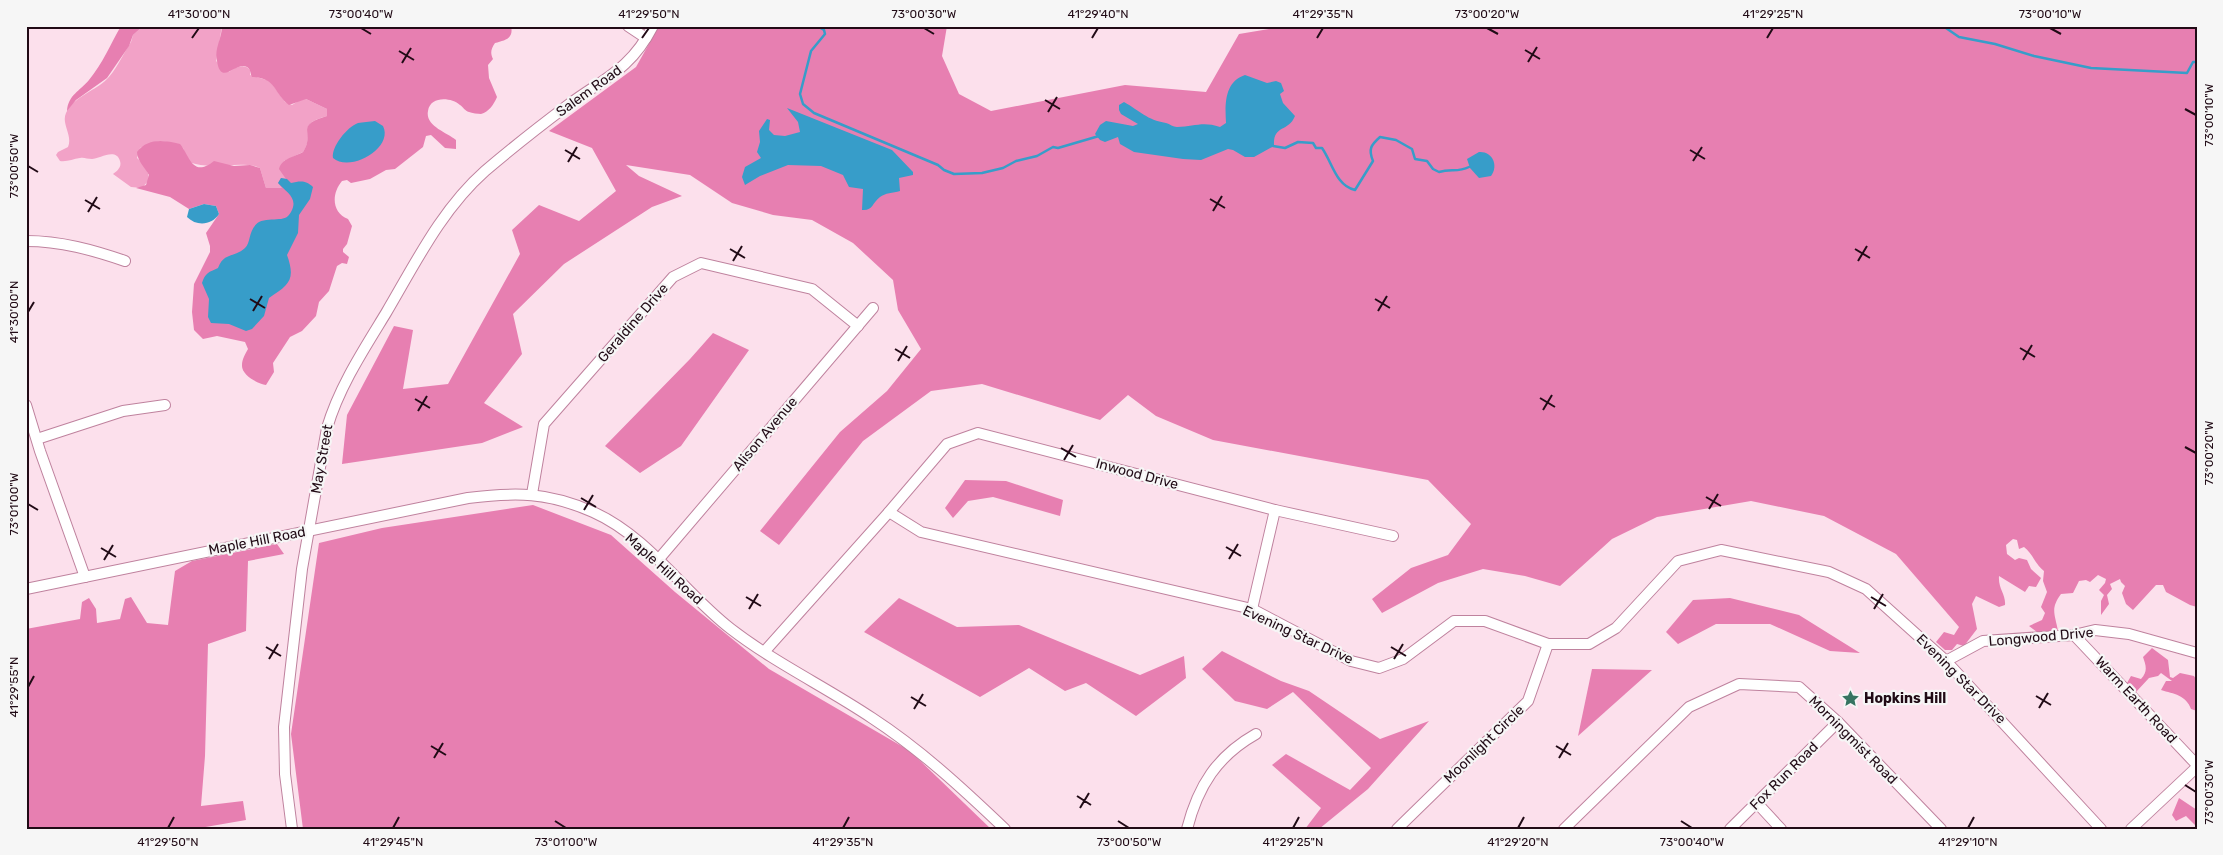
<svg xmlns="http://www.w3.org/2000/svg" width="2223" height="855" font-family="Rubik,sans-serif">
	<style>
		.green { fill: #f2a2c7 }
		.forest { fill: #e77fb1 }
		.water { fill: #379dc9 }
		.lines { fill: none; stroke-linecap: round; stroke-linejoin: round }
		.stream { stroke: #379dc9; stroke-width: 2.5 }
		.minor-casing { stroke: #bf829e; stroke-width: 12 }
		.minor { stroke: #fff; stroke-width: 10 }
		.ticks { fill: none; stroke: #210b16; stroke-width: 2 }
		.labels { text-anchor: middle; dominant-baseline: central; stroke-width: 4.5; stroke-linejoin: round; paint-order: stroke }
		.street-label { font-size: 14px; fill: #210b16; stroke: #f6f6f6 }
		.poi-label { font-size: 14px; font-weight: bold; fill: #210b16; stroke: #f6f6f6; text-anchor: start }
		.neatline { fill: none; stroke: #210b16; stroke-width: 2 }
		.ticks-label { font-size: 12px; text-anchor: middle; fill: #210b16 }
	</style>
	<rect width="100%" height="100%" fill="#fce0ec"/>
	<path class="green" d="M 143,26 L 222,26 L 216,61 L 229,72 C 236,67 244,63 250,70 L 250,75 L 270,81 L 285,102 L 292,105 L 303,98 L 306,99 L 327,109 L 327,116 C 294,125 316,133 303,152 L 284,161 L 287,179 L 282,188 L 266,188 L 260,168 L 255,166 C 234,162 209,170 189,162 L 183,148 C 163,139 160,139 140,148 L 137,158 C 144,164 149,171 149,180 L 142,188 L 131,187 L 113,174 C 117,171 122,167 120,161 C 116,147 99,159 92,159 C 87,159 84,157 80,158 C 73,159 67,162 60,161 L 56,155 L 58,152 L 68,147 C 73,135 61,124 66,113 C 74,97 92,92 105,81 C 116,71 123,54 131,42 L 133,35 Z"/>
	<g class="forest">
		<path d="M 121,26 L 143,26 L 133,35 L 129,46 L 107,78 L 76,100 L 67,111 C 68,95 80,91 89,80 C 103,63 110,45 121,26 Z"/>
		<path d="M 222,26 L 511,26 C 514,39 505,40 495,43 C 491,49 490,53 493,59 L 488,65 L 489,78 L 497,97 C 494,104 489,112 481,114 C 478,114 472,113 469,112 C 465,111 463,107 460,105 C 451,97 430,96 428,111 C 425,126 446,132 456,140 L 456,149 L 445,148 L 431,135 L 426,136 L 423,147 L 395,169 L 386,170 L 370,179 L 351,183 L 347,180 L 342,181 C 331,194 332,213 348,219 L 352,226 L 347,244 L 343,249 L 343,252 L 349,257 L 347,264 L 342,263 L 337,266 L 329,291 L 319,302 L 316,316 L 302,331 L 290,337 L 273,363 L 274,372 L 266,385 C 258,384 241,375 242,365 C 242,360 245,354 248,349 L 245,342 L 217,336 L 203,339 L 194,330 L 192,312 L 194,284 L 210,252 L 210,246 L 206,233 L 219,214 L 216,206 L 204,204 L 189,209 L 170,197 L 136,188 L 146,185 L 149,175 C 145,168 137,160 137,152 C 148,138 163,140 180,144 C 189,154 192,179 214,161 L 234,166 L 250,165 L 260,168 L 266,188 L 282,188 L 278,183 L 281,178 L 286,179 L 279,169 C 282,158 294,157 303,152 C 316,132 293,126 327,116 L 327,109 L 306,99 L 289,105 C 273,93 277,78 252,77 C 250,74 251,69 247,67 C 236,61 221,87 217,61 C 214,49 222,38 222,26 Z"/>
		<path d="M 659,26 L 947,26 L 942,56 L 959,94 L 991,111 L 1125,85 L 1206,92 L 1239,34 L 1286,26 L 2197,26 L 2197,607 L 2190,605 L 2166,592 L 2163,585 L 2156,585 L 2133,610 L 2126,604 L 2122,593 L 2125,586 L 2121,582 L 2120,579 L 2110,584 L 2112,589 L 2107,595 L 2109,604 L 2101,615 L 2101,601 L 2104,595 L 2099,590 L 2105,583 L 2106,579 L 2098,575 L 2090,582 L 2086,580 L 2079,581 L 2073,593 L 2061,594 C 2050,609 2055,614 2058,631 L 2041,635 L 2029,626 L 2042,620 L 2045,613 L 2041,607 L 2047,592 L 2043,581 L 2044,571 C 2035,564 2033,554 2024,547 L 2019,549 L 2017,540 L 2013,539 L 2006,545 L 2007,554 L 2015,560 L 2019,558 L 2027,560 L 2031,569 L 2041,578 L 2036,587 L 2029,586 L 2025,592 L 1999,576 C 1998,589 2006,594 2005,605 L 1999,607 L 1976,596 L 1972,604 L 1977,629 L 1964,646 L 1957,644 L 1952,650 L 1945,650 L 1936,642 L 1944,632 L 1954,635 L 1959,627 L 1896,554 L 1824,516 L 1751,501 L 1657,517 L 1612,539 L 1560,586 L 1525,576 L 1483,569 L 1438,583 L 1382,613 L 1372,599 L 1411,568 L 1448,555 L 1471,524 L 1428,480 L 1213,440 L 1156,416 L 1128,395 L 1100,420 L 982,384 L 931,391 L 863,441 L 779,545 L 760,531 L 840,432 L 887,391 L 921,349 L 898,310 L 893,280 L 853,243 L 812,220 L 773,215 L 732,203 L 690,175 L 626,165 L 639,176 L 682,196 L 652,207 L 564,264 L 513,314 L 522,354 L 484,403 L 523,427 L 482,443 L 342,464 L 347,415 L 394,326 L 413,330 L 403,389 L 448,384 L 520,254 L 512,230 L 539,205 L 579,221 L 616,191 L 592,148 L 549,131 L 636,67 Z"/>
		<path d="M 713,333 L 749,350 L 681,446 L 640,473 L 605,446 L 690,359 Z"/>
		<path d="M 965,480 L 1006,481 L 1063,500 L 1060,516 L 993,497 L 968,501 L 953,518 L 945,508 Z"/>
		<path d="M 533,505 L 611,535 L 675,592 L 769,669 L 910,751 L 991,829 L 303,829 L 291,734 L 319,543 L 382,528 Z"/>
		<path d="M 277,544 L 284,554 L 248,561 L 246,631 L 208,644 L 205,756 L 201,806 L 243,801 L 246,820 L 194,829 L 26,829 L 26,629 L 80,619 L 82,602 L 89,598 L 96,609 L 97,623 L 120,619 L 125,599 L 131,597 L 147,623 L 168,625 L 175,571 L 192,561 Z"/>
		<path d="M 899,598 L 957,627 L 1019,625 L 1140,675 L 1184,656 L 1186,678 L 1136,716 L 1086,683 L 1065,691 L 1029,668 L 980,697 L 864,632 Z"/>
		<path d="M 1730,598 L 1799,615 L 1860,653 L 1830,651 L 1770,624 L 1716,624 L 1678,644 L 1666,632 L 1693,600 Z"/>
		<path d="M 2152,648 L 2168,660 L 2170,677 L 2173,678 L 2180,673 L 2194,676 L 2197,681 L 2197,711 L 2191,709 C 2186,695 2174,694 2161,690 L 2166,681 L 2172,681 L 2161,673 L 2158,676 L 2149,678 L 2136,692 L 2127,683 L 2131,676 L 2141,679 C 2148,671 2146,666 2143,657 Z"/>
		<path d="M 1222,651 L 1281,681 L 1309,691 L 1380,739 L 1429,721 L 1368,789 L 1319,829 L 1305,829 L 1321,808 L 1272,765 L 1286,754 L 1350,790 L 1371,768 L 1293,692 L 1267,709 L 1235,701 L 1202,669 Z"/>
		<path d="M 1592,669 L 1652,670 L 1578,736 Z"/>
		<path d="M 2179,798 L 2197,810 L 2197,827 L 2186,816 L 2176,821 L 2172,815 Z"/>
	</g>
	<g class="water">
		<path d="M 1245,75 L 1267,83 L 1276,81 L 1281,83 L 1284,91 L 1280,94 L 1283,103 L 1295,116 C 1288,133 1273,124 1274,146 L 1254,157 L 1245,157 L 1233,150 L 1228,149 L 1201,160 L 1183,159 L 1134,152 L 1120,144 L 1118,137 L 1105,142 L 1100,140 L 1095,134 L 1100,125 L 1106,121 L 1133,126 L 1138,124 L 1121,114 L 1119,110 L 1119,105 L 1124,102 C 1140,111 1147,120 1166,123 C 1170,124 1173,127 1177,127 C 1194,127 1202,121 1220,127 L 1226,123 C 1225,105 1224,82 1245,75 Z"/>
		<path d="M 787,108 L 892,150 L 913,172 L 913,175 L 899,178 L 900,191 C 893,193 885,193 880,197 C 872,203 873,211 862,210 L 863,189 L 849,187 L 843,175 L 821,166 L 788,165 L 760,176 L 745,185 L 742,177 L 745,167 L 761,158 L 757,152 L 760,142 L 759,131 L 767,119 L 770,120 L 769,130 L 774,135 L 785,136 L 800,132 L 798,122 Z"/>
		<path d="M 375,121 L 383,126 C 394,148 350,173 333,158 C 331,147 347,127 358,123 C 363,122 369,122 375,121 Z"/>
		<path d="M 1479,152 C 1492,151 1499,165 1491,176 L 1479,178 L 1470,168 L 1467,159 Z"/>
		<path d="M 281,178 L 287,179 L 291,183 C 300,181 306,180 313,187 L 310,199 L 299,215 L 298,233 L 287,255 C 296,280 289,285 269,298 L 264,316 L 252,329 L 246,331 L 229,324 L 211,323 L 208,317 L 209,299 L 202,283 C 205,273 209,272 218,268 C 224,252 234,258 245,248 C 251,243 248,229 259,222 C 265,219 273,220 279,219 C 285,219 288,217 291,212 C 299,198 286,192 278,183 Z"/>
		<path d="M 204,204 L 216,206 L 219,214 C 212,225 197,227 187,217 L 189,209 Z"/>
	</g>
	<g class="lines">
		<g class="stream">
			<path d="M 817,26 L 824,30 L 825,34 L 811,51 L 800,94 L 803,104 L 814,113 L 938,165 L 944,170 L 954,174 L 982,173 L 1003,168 L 1016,161 L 1037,156 L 1053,147 L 1058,148 L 1099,136"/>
			<path d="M 1943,26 L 1959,37 L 1995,44 L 2034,56 L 2091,68 L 2187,73 L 2193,62 L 2197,62"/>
			<path d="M 1273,146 L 1285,148 L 1298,142 L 1313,143 L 1316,148 L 1322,148 C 1332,162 1336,186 1355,190 L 1373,161 C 1368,149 1371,145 1380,137 L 1396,140 L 1412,149 L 1415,159 L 1427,161 L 1433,169 L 1439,172 C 1451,168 1457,173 1469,167"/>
		</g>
		<defs>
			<g id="minor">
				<path d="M 628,26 L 646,38"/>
				<path d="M 26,241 C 61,241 93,250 125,261"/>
				<path d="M 26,405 L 40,451 L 85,577"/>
				<path d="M 37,439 L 123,411 L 165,405"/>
				<path d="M 532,494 L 544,424 L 673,277 L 701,263 L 812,289 L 858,326"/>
				<path d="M 889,512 L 921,532 L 1252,609 L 1351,661 L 1379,668 L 1403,659 L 1454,621 L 1485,621 L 1548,644 L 1589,644 L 1616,628 L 1678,561 L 1721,550 L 1829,572 L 1866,589 L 1946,661 L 2101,829"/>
				<path d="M 658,560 L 873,308"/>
				<path d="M 26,589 L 468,498 C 516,492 548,492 593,512 C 649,537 684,593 731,629 C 775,663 826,687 872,718 C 921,750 963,789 1005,829"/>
				<path d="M 1252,609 L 1275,510"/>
				<path d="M 2074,635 L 2197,765"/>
				<path d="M 765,651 L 889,512 L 947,444 L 978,433 L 1275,510 L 1393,536"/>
				<path d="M 1946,661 L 1983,641 L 2074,635 L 2095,630 L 2129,634 L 2197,653"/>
				<path d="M 1757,803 L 1781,829"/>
				<path d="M 292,829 L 285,774 L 284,727 L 302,569 L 327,428 C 339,387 364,349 386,313 C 415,264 441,210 485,171 C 512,148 540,126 568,105 C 605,78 631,69 653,26"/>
				<path d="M 1187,829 C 1198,786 1217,756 1256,734"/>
				<path d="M 1397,829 L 1528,701 L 1548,644"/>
				<path d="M 1564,829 L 1689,707 L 1739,684 L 1799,687 L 1838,722 L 1941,829"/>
				<path d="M 1730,829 L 1838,722"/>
				<path d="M 2131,829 L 2197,767"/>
			</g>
		</defs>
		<use href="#minor" class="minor-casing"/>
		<use href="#minor" class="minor"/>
	</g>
	<path class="ticks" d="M 361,28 L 371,34M 924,28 L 934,34M 1487,28 L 1498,34M 2050,28 L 2061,34M 192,38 L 199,28M 642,38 L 649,28M 1092,38 L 1098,28M 1317,38 L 1323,28M 1767,38 L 1773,28M 1525,50 L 1540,59M 399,51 L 414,60M 1528,62 L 1537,47M 402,63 L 411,48M 1045,100 L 1060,109M 2185,109 L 2196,115M 1048,112 L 1057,97M 565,150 L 580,159M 1690,150 L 1705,159M 1693,161 L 1702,147M 568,162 L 577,147M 28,166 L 38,172M 1210,199 L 1225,208M 85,200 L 100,209M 1213,211 L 1222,196M 88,212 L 97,197M 730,249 L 745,258M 1855,249 L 1870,258M 733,261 L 742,246M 1858,261 L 1867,246M 250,299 L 265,308M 1375,299 L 1390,308M 253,311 L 262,296M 1378,311 L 1387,296M 28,312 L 34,302M 2020,348 L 2035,357M 895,349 L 910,358M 2023,360 L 2032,345M 898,361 L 907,346M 1540,398 L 1555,407M 415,399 L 430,408M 1543,410 L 1552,395M 418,411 L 427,396M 2185,447 L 2196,453M 1061,448 L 1076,457M 1064,460 L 1073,445M 1706,497 L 1721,506M 581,498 L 596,507M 28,504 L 38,510M 1709,509 L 1718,494M 584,510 L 593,495M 1226,547 L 1241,556M 101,548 L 116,557M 1229,559 L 1238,544M 104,560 L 113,545M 746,597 L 761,606M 1871,597 L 1886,606M 749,609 L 758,594M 1874,609 L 1883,594M 266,647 L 281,656M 1391,647 L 1406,656M 269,659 L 278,644M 1394,659 L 1403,644M 28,687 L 34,676M 2036,696 L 2051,705M 911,697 L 926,706M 2039,708 L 2048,693M 914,709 L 923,694M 431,746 L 446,755M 1556,746 L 1571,755M 434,758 L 443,743M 1559,758 L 1568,743M 2185,785 L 2196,792M 1077,796 L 1091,805M 1080,808 L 1089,793M 555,821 L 566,828M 1118,821 L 1129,828M 1681,821 L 1692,828M 168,828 L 174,817M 393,828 L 399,817M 843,828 L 849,817M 1293,828 L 1299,817M 1518,828 L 1524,817M 1968,828 L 1974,817"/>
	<defs>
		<symbol id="sight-bare" viewBox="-9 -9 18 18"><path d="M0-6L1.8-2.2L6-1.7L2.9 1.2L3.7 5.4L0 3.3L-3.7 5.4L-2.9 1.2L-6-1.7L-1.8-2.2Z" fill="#367461" stroke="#f6f6f6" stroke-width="2.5" paint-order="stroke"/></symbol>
	</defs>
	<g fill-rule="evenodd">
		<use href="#sight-bare" x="1838" y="686" width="25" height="25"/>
	</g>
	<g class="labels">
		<g class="street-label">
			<text transform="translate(589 91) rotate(-36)">Salem Road</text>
			<text transform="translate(633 323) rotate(-49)">Geraldine Drive</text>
			<text transform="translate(765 434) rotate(-50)">Alison Avenue</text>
			<text transform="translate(322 459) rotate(-80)">May Street</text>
			<text transform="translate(1137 474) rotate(15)">Inwood Drive</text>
			<text transform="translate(257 541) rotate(-11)">Maple Hill Road</text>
			<text transform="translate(664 569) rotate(42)">Maple Hill Road</text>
			<text transform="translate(1298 635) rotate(25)">Evening Star Drive</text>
			<text transform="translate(2041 637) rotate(-5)">Longwood Drive</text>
			<text transform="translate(1961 679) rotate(45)">Evening Star Drive</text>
			<text transform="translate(2136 700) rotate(47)">Warm Earth Road</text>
			<text transform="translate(1853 740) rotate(45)">Morningmist Road</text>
			<text transform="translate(1484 744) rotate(-44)">Moonlight Circle</text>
			<text transform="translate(1784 776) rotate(-45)">Fox Run Road</text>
		</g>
		<g class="poi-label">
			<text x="1864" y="698">Hopkins Hill</text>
		</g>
	</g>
	<rect width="2223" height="855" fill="none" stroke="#f6f6f6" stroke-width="55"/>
	<rect x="28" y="28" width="2168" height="800" class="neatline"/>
	<g class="ticks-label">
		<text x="199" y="18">41°30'00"N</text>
		<text x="361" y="18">73°00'40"W</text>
		<text x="649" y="18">41°29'50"N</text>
		<text x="924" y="18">73°00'30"W</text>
		<text x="1098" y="18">41°29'40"N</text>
		<text x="1323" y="18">41°29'35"N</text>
		<text x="1487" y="18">73°00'20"W</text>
		<text x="1773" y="18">41°29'25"N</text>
		<text x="2050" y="18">73°00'10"W</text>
		<text transform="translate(2209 115) rotate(-90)" y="4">73°00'10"W</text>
		<text transform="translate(14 166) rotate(-90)" y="4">73°00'50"W</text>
		<text transform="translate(14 312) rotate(-90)" y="4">41°30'00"N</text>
		<text transform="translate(2209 453) rotate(-90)" y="4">73°00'20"W</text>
		<text transform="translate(14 504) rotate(-90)" y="4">73°01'00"W</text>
		<text transform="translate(14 687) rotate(-90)" y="4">41°29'55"N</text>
		<text transform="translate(2209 792) rotate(-90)" y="4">73°00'30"W</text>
		<text x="168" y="846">41°29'50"N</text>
		<text x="393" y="846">41°29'45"N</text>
		<text x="566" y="846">73°01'00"W</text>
		<text x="843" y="846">41°29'35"N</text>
		<text x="1129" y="846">73°00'50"W</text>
		<text x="1293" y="846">41°29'25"N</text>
		<text x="1518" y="846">41°29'20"N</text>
		<text x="1692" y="846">73°00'40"W</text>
		<text x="1968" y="846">41°29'10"N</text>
	</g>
</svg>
